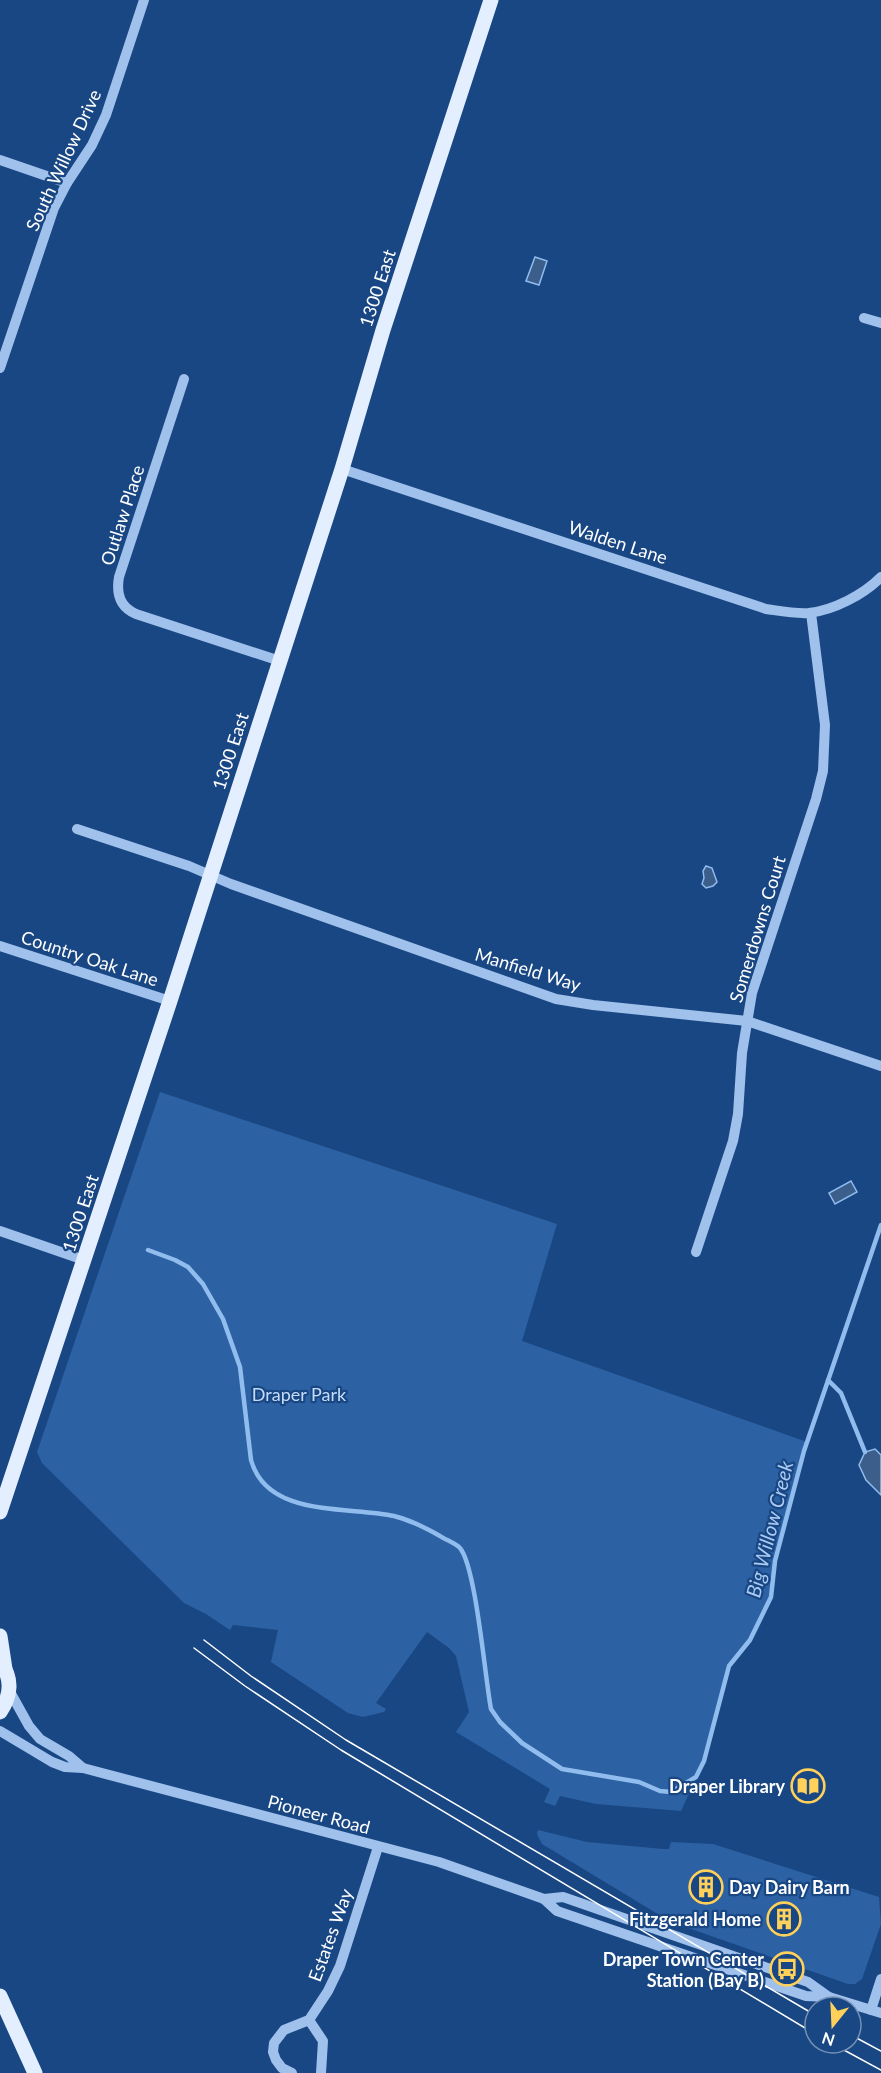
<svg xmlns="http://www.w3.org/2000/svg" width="881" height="2073" font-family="Lato,sans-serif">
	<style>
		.green { fill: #2c61a3 }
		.water { fill: #3b5e8b; stroke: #91bcee; stroke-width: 1.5 }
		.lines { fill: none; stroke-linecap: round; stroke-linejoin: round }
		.stream { stroke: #91bcee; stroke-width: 4.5 }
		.minor { stroke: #9fc1ec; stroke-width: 10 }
		.major { stroke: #e3eeff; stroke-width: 15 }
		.tram { stroke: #fff; stroke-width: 1.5 }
		.labels { text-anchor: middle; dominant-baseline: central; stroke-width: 4.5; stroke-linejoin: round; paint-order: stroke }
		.street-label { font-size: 18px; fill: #fff; stroke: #194784 }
		.park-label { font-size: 18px; fill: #c4dcf9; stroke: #194784 }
		.poi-label { font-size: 18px; font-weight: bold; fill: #fff; stroke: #194784; text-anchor: end }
		.water-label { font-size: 20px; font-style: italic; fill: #aacbf3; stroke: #194784 }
	</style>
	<rect width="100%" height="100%" fill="#194784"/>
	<g class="green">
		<path d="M 160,1092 L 557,1224 L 522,1341 L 807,1442 L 775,1561 L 771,1597 L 750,1640 L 729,1666 L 704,1761 L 681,1811 L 596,1804 L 560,1796 L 555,1806 L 544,1802 L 550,1789 L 456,1732 L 469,1712 L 456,1656 L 449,1648 L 427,1632 L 376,1703 L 386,1709 L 384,1712 L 363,1717 L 348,1713 L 271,1662 L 278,1630 L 233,1625 L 230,1630 L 206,1614 L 184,1603 L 42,1463 L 37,1452 Z"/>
		<path d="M 538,1830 L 587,1842 L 663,1849 L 669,1849 L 671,1842 L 713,1844 L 879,1897 L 881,1924 L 862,1979 L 855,1984 L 848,1984 L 671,1922 L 542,1844 L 537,1834 Z"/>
	</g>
	<g class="water">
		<path d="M 535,257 L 547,261 L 539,285 L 526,281 Z"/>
		<path d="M 706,866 L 712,868 L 717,882 L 713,886 L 706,888 L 702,884 L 704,878 L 703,871 Z"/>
		<path d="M 851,1181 L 857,1192 L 835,1204 L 829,1193 Z"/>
		<path d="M 875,1449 L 881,1455 L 881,1495 L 866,1480 L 859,1465 L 865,1452 Z"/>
	</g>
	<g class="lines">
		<g class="stream">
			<path d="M 148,1250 L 175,1260 L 188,1267 L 203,1284 L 223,1319 L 240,1367 L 251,1460 C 267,1518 348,1506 394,1516 C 410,1520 426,1528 440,1536 C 446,1540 455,1543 460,1548 C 476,1567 485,1678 491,1709 L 500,1722 L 522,1743 L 562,1769 L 639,1782 L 660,1791 L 671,1792 L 696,1777 L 704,1761 L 729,1666 L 750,1640 L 771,1597 L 775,1561 L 804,1451 L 881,1225"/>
			<path d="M 828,1380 L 841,1393 L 865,1452"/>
		</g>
		<g class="minor">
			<path d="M 0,160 L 67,183"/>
			<path d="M 864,318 L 881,323"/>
			<path d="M 0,368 L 54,208 L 67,183 L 92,145 L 106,115 L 144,0"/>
			<path d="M 184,379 L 119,577 C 116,594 120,607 136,614 L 280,661"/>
			<path d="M 342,469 L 766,609 C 780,611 795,614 809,613 C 834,610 863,595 881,577"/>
			<path d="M 77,829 L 189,866 L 231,884 L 556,999 L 593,1005 L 747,1021 L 881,1066"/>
			<path d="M 0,946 L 170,1001"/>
			<path d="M 0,1231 L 84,1260"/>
			<path d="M 696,1252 L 733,1141 L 738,1114 L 742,1053 L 752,993 L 816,799 L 823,771 L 825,725 L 811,613"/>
			<path d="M 9,1690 L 29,1726 L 40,1739 L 69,1756 L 83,1768"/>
			<path d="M 0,1731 L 52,1762 L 65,1767 L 83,1768 L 439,1862 L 544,1899 L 557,1911 L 806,1996 L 829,1997"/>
			<path d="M 544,1899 L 563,1897 L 808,1982 L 829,1997 L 881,2013"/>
			<path d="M 871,2010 L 881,1979"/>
			<path d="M 309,2020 L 323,2041 L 321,2073"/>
			<path d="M 292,2073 L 282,2068 L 276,2060 L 273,2052 L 274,2043 L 284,2030 L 309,2020 L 328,1991 L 340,1966 L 378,1847"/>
		</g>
		<g class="major">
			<path d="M 0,1512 L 170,1001 L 342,469 L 383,330 L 491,0"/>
			<path d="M 0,1636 L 5,1669"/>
			<path d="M 0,1662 C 13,1678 11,1696 0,1712"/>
			<path d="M 0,1996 L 35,2073"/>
		</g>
		<g class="tram">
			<path d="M 204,1640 L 251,1676 L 346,1740 L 815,2015"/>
			<path d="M 194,1648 L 245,1686 L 341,1750 L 815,2034"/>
			<path d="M 851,2035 L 881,2051"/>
			<path d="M 831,2043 L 881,2070"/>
		</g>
	</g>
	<defs>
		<symbol id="library-ring" viewBox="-11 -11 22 22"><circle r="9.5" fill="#194784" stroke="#ffd05a" stroke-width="1.5"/><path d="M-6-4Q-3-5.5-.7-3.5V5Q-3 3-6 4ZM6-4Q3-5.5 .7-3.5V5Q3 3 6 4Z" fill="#ffd05a"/></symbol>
		<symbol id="building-ring" viewBox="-11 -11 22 22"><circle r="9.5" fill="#194784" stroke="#ffd05a" stroke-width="1.5"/><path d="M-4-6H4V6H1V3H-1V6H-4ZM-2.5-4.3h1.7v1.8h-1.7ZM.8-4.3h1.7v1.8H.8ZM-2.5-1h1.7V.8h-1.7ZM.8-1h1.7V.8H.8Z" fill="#ffd05a"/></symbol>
		<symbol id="bus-ring" viewBox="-11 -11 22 22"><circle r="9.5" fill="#194784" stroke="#ffd05a" stroke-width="1.5"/><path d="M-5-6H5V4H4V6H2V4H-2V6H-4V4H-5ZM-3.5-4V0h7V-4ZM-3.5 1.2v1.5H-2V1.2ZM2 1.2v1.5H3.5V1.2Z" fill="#ffd05a"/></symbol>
	</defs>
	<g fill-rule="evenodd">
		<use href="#library-ring" x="789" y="1767" width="38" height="38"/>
		<use href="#building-ring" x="687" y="1868" width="38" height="38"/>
		<use href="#building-ring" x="765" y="1900" width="38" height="38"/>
		<use href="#bus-ring" x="768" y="1950" width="38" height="38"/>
	</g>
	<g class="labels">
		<g class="street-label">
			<text transform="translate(63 160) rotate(-65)">South Willow Drive</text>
			<text transform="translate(377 288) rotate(-72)">1300 East</text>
			<text transform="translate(122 515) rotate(-72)">Outlaw Place</text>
			<text transform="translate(618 542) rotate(18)">Walden Lane</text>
			<text transform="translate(230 751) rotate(-72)">1300 East</text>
			<text transform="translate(757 929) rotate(-73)">Somerdowns Court</text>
			<text transform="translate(90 958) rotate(18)">Country Oak Lane</text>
			<text transform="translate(528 969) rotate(17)">Manfield Way</text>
			<text transform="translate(80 1213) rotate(-72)">1300 East</text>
			<text transform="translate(319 1814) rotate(15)">Pioneer Road</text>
			<text transform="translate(330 1935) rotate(-70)">Estates Way</text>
		</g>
		<g class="park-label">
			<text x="299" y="1394">Draper Park</text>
		</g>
		<g class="poi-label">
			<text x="785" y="1786">Draper Library</text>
			<text x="729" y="1887" text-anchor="start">Day Dairy Barn</text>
			<text x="761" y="1919">Fitzgerald Home</text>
			<text x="764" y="1959">Draper Town Center<tspan x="764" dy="21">Station (Bay B)</tspan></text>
		</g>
		<g class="water-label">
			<text transform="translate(769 1529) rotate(-76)">Big Willow Creek</text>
		</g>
	</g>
	<g transform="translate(833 2025) rotate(198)"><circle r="28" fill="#194784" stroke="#7591b5" stroke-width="1.5"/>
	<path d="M0-4.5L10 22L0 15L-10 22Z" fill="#ffd05a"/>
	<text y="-9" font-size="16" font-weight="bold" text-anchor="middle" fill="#ffffff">N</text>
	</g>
</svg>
